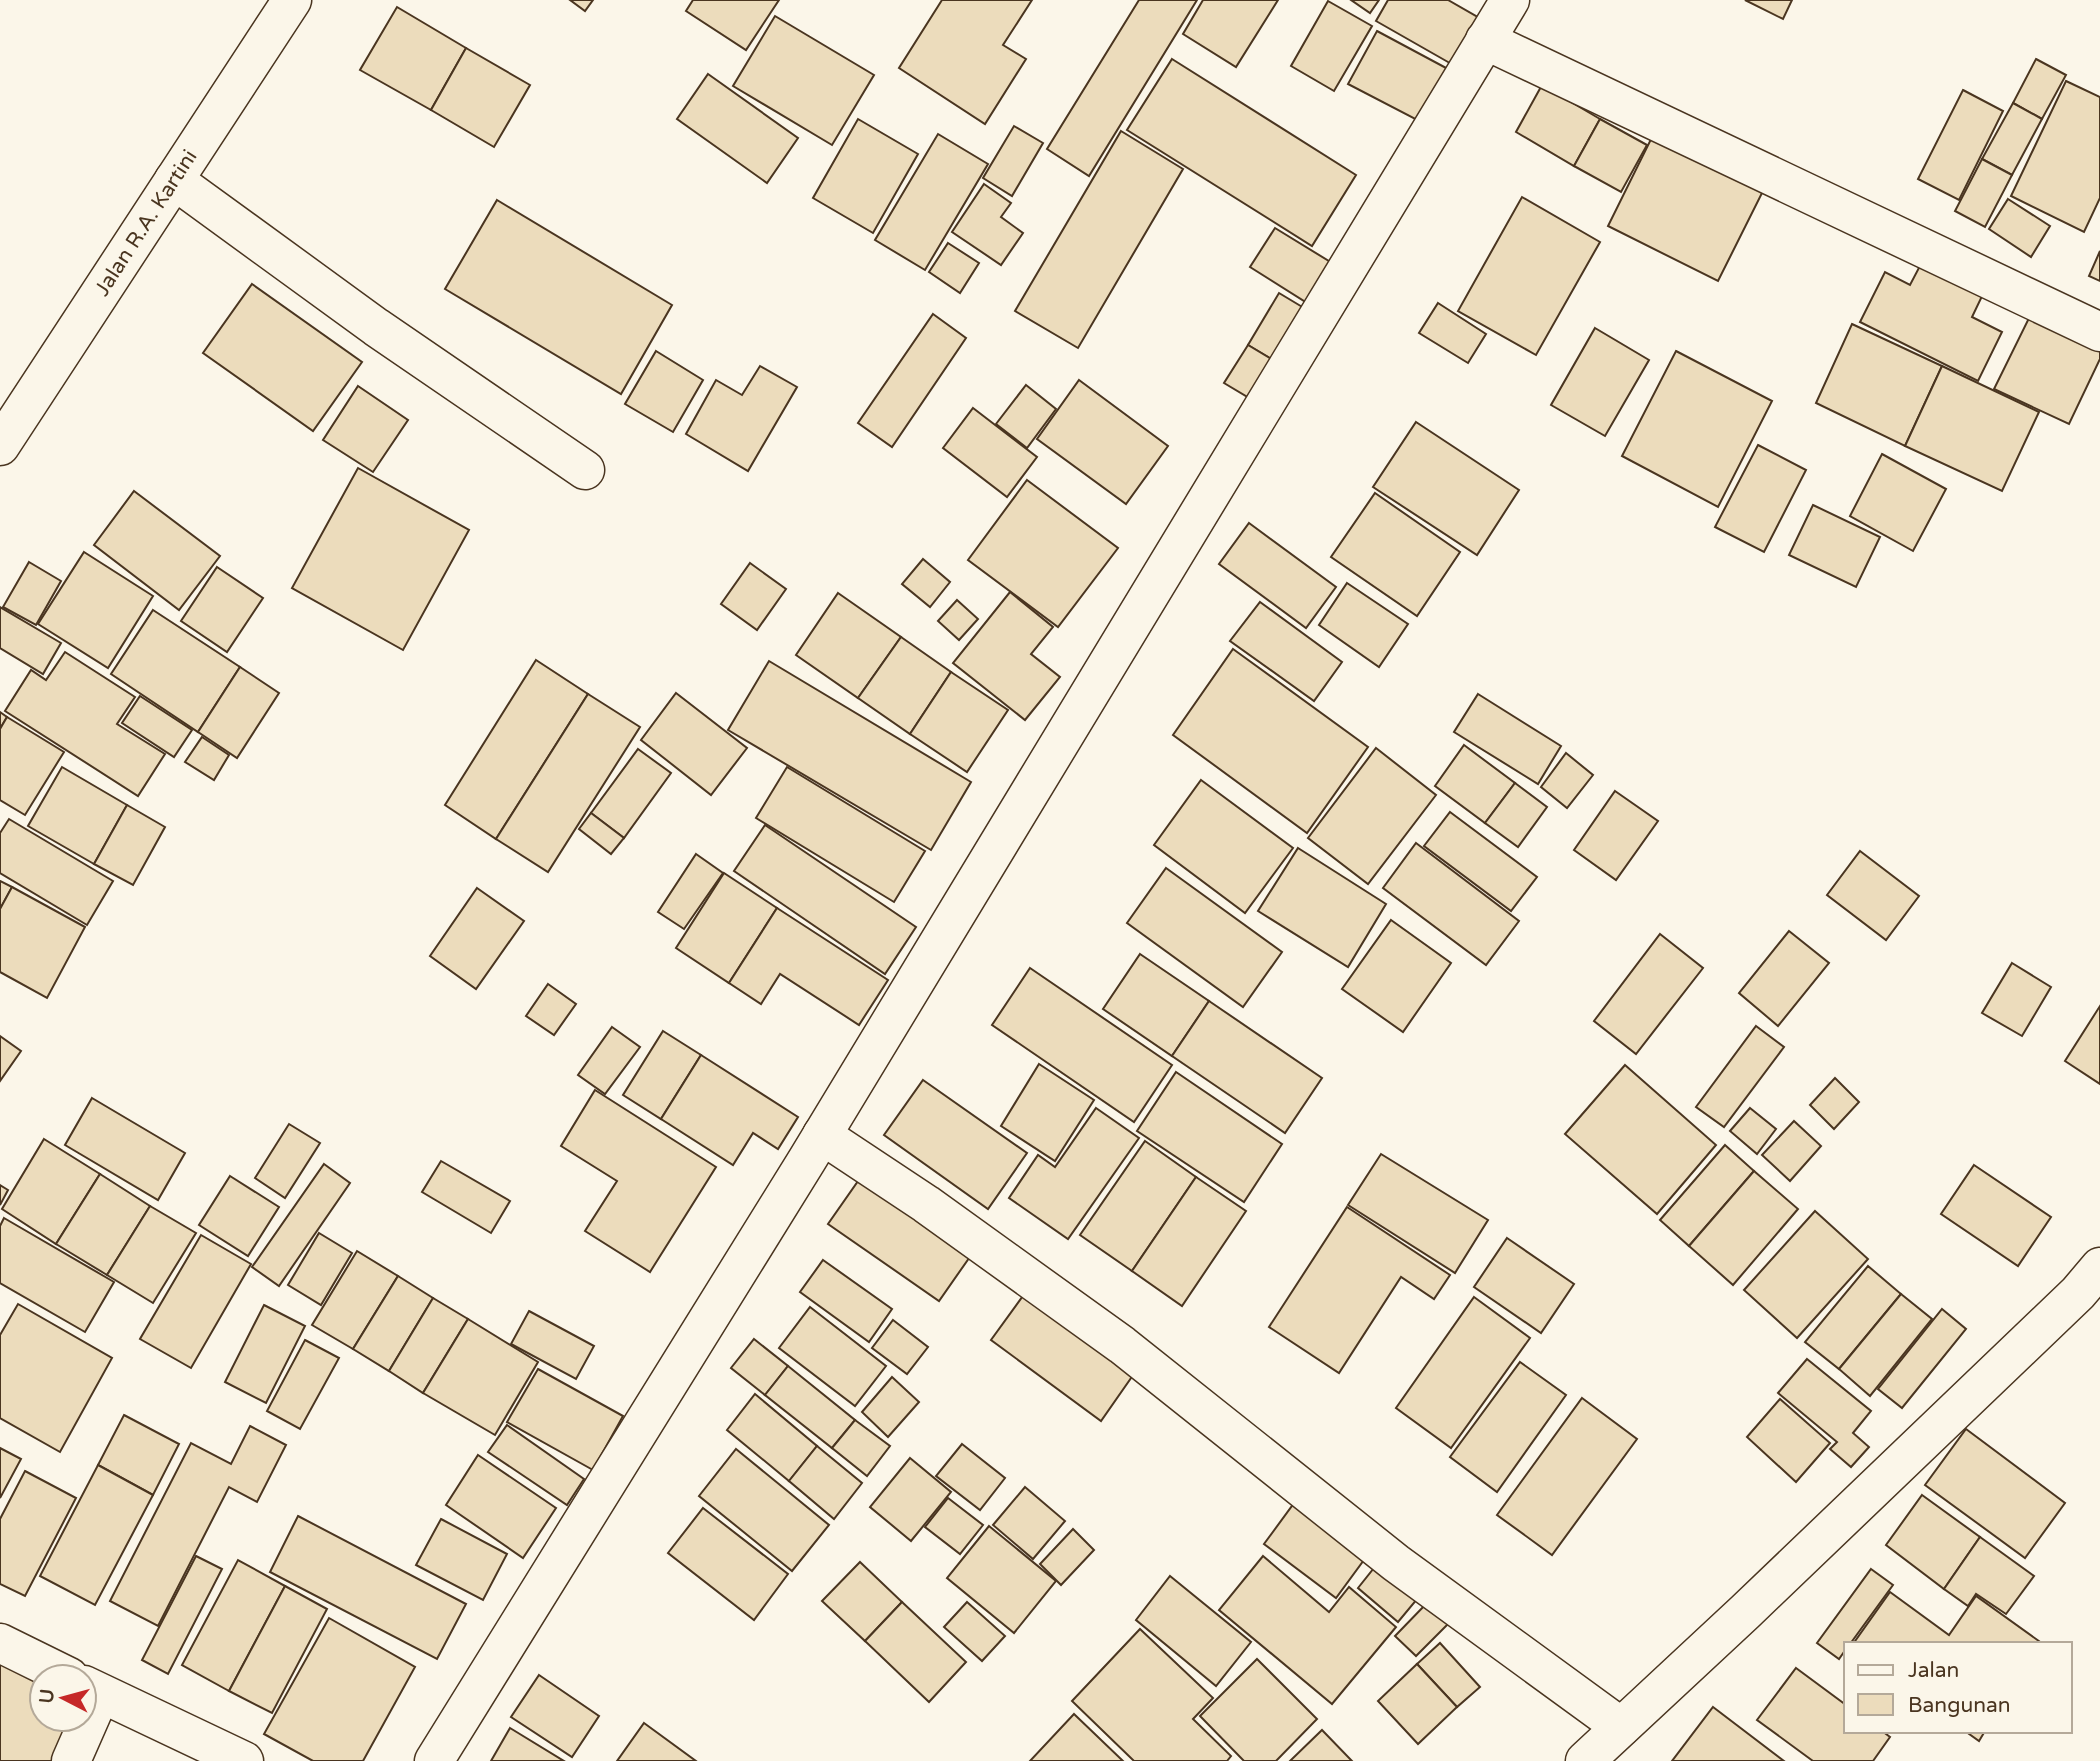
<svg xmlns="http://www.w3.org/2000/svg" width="2100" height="1761" font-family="'Varela Round',sans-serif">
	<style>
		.building { fill: #ecdcbc; stroke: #4a3520; stroke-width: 2 }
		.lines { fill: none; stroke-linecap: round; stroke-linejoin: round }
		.minor-casing { stroke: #4a3520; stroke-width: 41 }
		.secondary-casing { stroke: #4a3520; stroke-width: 41 }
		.minor { stroke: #fbf6e9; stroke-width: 38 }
		.secondary { stroke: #fbf6e9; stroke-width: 38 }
		.labels { text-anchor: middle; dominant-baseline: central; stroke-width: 5; stroke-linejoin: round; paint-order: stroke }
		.street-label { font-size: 21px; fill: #4a3520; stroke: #fbf6e9 }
	</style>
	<rect width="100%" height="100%" fill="#fbf6e9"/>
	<g class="building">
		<path d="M 570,0 L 593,0 L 585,11 Z"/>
		<path d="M 693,0 L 779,0 L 746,50 L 686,11 Z"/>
		<path d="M 942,0 L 1032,0 L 1003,45 L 1026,59 L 985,124 L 899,68 Z"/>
		<path d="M 1139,0 L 1197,0 L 1089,176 L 1047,149 Z"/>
		<path d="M 1203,0 L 1278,0 L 1236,67 L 1183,34 Z"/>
		<path d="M 1351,0 L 1379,0 L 1370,13 Z"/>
		<path d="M 1388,0 L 1448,0 L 1481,19 L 1455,66 L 1376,21 Z"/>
		<path d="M 1745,0 L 1792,0 L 1783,19 Z"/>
		<path d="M 1328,1 L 1372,26 L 1334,91 L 1291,66 Z"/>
		<path d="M 397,7 L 466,48 L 431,110 L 360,70 Z"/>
		<path d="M 775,16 L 874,75 L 832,145 L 733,86 Z"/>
		<path d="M 1377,31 L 1448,69 L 1421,122 L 1348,84 Z"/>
		<path d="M 466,48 L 530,85 L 494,147 L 431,110 Z"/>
		<path d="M 1172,59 L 1356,175 L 1312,246 L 1127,130 Z"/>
		<path d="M 2036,59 L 2066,75 L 2042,119 L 2013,103 Z"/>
		<path d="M 708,74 L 798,138 L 767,183 L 677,119 Z"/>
		<path d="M 2066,81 L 2100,97 L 2100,198 L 2084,232 L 2011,196 Z"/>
		<path d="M 1542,85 L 1600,119 L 1574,166 L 1516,132 Z"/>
		<path d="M 1963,90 L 2003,111 L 1959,200 L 1918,179 Z"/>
		<path d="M 2013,103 L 2042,119 L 2012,175 L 1982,159 Z"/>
		<path d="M 858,119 L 918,154 L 873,233 L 813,198 Z"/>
		<path d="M 1600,119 L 1647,145 L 1621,192 L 1574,166 Z"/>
		<path d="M 1658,125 L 1768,181 L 1718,281 L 1608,226 Z"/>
		<path d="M 1014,126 L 1043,143 L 1012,196 L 983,178 Z"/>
		<path d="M 1121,131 L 1183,169 L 1078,348 L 1015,311 Z"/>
		<path d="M 938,134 L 988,164 L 925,270 L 875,240 Z"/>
		<path d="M 1982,159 L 2012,175 L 1985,227 L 1955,211 Z"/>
		<path d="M 984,184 L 1011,203 L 1001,217 L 1023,233 L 1001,265 L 952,232 Z"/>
		<path d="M 1522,197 L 1600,242 L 1536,355 L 1458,311 Z"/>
		<path d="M 2008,199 L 2050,226 L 2031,257 L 1989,229 Z"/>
		<path d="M 497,200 L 672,305 L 621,394 L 445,289 Z"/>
		<path d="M 1275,228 L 1337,266 L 1312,306 L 1250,267 Z"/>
		<path d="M 948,243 L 979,263 L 960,293 L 929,272 Z"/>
		<path d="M 2100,251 L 2100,281 L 2089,276 Z"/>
		<path d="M 1922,262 L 1984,292 L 1972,317 L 2002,332 L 1978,381 L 1860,322 L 1885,272 L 1910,285 Z"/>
		<path d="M 252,284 L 362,362 L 313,431 L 203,353 Z"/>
		<path d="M 1279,293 L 1309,311 L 1278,363 L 1248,345 Z"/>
		<path d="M 1438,303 L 1486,334 L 1468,363 L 1419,333 Z"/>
		<path d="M 933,314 L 966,338 L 892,447 L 858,423 Z"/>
		<path d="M 2031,314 L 2100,347 L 2100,359 L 2069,424 L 1994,389 Z"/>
		<path d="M 1852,324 L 1942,366 L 1905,446 L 1816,403 Z"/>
		<path d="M 1595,328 L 1649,360 L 1605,436 L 1551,405 Z"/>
		<path d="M 1248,345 L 1278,363 L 1256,402 L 1224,383 Z"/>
		<path d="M 656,351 L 703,380 L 673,432 L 625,404 Z"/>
		<path d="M 1676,351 L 1772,401 L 1718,507 L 1622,456 Z"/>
		<path d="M 760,366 L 797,387 L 748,471 L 686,434 L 716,380 L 742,395 Z"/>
		<path d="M 1942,366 L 2039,412 L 2002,491 L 1905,446 Z"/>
		<path d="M 1079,380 L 1168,446 L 1126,504 L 1037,439 Z"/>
		<path d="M 1026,385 L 1056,409 L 1027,448 L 996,424 Z"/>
		<path d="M 358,386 L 408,420 L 373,472 L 323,440 Z"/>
		<path d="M 973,408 L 1037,457 L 1007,497 L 943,448 Z"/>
		<path d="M 1416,422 L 1519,490 L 1477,555 L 1373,487 Z"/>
		<path d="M 1758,445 L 1806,470 L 1764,552 L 1715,527 Z"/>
		<path d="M 1882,454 L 1946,489 L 1913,551 L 1850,516 Z"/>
		<path d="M 358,468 L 469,530 L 403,650 L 292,588 Z"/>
		<path d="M 1027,480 L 1118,548 L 1058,627 L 968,560 Z"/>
		<path d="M 134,491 L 220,556 L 179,610 L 94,545 Z"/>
		<path d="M 1375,493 L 1460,552 L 1417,616 L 1331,557 Z"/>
		<path d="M 1813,505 L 1880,537 L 1856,587 L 1789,555 Z"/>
		<path d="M 1249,523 L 1336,587 L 1306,628 L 1219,564 Z"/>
		<path d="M 84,552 L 153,596 L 108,668 L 38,624 Z"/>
		<path d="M 923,559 L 950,582 L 930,607 L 902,584 Z"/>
		<path d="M 29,562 L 61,581 L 36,625 L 3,607 Z"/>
		<path d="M 750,563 L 786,589 L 757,630 L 721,604 Z"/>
		<path d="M 217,567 L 263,598 L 227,652 L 181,621 Z"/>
		<path d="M 1347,583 L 1408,624 L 1379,667 L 1319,625 Z"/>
		<path d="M 1010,592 L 1053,627 L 1031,654 L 1060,677 L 1025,720 L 953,663 Z"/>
		<path d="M 838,593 L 901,637 L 858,698 L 796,655 Z"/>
		<path d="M 957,600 L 978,619 L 959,640 L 938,621 Z"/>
		<path d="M 1260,602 L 1342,662 L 1314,701 L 1230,641 Z"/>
		<path d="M 0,607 L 61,643 L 43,674 L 0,648 Z"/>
		<path d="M 153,610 L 240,667 L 198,732 L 111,674 Z"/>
		<path d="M 901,637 L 951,672 L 910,734 L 858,698 Z"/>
		<path d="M 1233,649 L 1368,747 L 1307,833 L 1173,735 Z"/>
		<path d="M 65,652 L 135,697 L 117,724 L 165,754 L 138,796 L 5,711 L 31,670 L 46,680 Z"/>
		<path d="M 536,660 L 588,694 L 496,839 L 445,805 Z"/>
		<path d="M 769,661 L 971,782 L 931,850 L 728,730 Z"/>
		<path d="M 240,667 L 279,693 L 237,758 L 198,732 Z"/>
		<path d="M 951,672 L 1008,710 L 967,772 L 910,734 Z"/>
		<path d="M 676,693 L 747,748 L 711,795 L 641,740 Z"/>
		<path d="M 588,694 L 640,727 L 548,872 L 496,839 Z"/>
		<path d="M 1478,694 L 1561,746 L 1538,784 L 1454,732 Z"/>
		<path d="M 140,696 L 192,730 L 174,757 L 122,723 Z"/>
		<path d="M 0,712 L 7,717 L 0,729 Z"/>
		<path d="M 7,717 L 64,752 L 25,815 L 0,800 L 0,729 Z"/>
		<path d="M 202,737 L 229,755 L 214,780 L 185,762 Z"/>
		<path d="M 1464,745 L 1515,783 L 1485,823 L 1435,786 Z"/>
		<path d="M 1376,748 L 1436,795 L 1368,884 L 1308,838 Z"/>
		<path d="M 638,749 L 671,773 L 624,838 L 591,813 Z"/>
		<path d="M 1566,753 L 1593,775 L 1567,808 L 1541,787 Z"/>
		<path d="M 62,767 L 127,805 L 94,864 L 28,826 Z"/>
		<path d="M 787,767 L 925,851 L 894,902 L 756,818 Z"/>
		<path d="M 1201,780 L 1293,848 L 1245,913 L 1154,845 Z"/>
		<path d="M 1515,783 L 1547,807 L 1518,847 L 1485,823 Z"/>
		<path d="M 1615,791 L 1658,821 L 1616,880 L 1574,850 Z"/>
		<path d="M 127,805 L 165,827 L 133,885 L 94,864 Z"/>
		<path d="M 1450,812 L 1537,877 L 1511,911 L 1424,846 Z"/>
		<path d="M 591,813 L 624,838 L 611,854 L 579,829 Z"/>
		<path d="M 9,819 L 113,881 L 87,925 L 0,873 L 0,833 Z"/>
		<path d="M 765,825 L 916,927 L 885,974 L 734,871 Z"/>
		<path d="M 1416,843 L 1519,921 L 1486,965 L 1383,888 Z"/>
		<path d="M 1298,848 L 1386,904 L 1348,967 L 1258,911 Z"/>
		<path d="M 1860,851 L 1919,896 L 1886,940 L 1827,895 Z"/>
		<path d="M 696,854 L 723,873 L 684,929 L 658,912 Z"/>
		<path d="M 1166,868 L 1282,952 L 1243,1007 L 1127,923 Z"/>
		<path d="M 724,873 L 777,908 L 729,983 L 676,948 Z"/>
		<path d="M 0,881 L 12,887 L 0,909 Z"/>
		<path d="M 12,887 L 85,927 L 47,998 L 0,972 L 0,909 Z"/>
		<path d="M 477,888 L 524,921 L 476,989 L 430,956 Z"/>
		<path d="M 777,908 L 888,980 L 859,1025 L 780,974 L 761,1004 L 729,983 Z"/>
		<path d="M 1391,920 L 1451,963 L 1403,1032 L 1342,989 Z"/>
		<path d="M 1789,931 L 1829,963 L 1778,1026 L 1739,993 Z"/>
		<path d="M 1660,934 L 1703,968 L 1636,1054 L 1594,1021 Z"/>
		<path d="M 1140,954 L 1209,1001 L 1172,1056 L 1103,1009 Z"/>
		<path d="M 2012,963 L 2051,987 L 2022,1036 L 1982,1013 Z"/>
		<path d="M 1030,968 L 1172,1065 L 1134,1122 L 992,1025 Z"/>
		<path d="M 548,984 L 576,1004 L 554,1035 L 526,1016 Z"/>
		<path d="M 1209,1001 L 1322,1078 L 1285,1133 L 1172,1056 Z"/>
		<path d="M 2100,1006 L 2100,1084 L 2065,1061 Z"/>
		<path d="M 1756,1026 L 1784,1047 L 1724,1127 L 1696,1107 Z"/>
		<path d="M 612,1027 L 640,1047 L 605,1094 L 578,1075 Z"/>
		<path d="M 663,1031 L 701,1055 L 661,1119 L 623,1095 Z"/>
		<path d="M 0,1036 L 21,1051 L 0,1081 Z"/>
		<path d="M 701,1055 L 798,1117 L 778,1149 L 753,1133 L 733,1165 L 661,1119 Z"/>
		<path d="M 1039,1064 L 1094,1100 L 1055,1161 L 1001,1126 Z"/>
		<path d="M 1625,1065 L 1716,1145 L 1657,1214 L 1565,1134 Z"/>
		<path d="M 1176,1072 L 1282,1144 L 1244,1202 L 1137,1131 Z"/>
		<path d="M 1835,1078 L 1859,1102 L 1834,1129 L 1810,1105 Z"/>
		<path d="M 923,1080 L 1027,1153 L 988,1209 L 884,1135 Z"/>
		<path d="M 595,1090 L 716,1167 L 650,1272 L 585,1231 L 617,1181 L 561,1146 Z"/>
		<path d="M 92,1098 L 185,1153 L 158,1200 L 65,1145 Z"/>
		<path d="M 1096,1108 L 1139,1138 L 1068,1239 L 1009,1198 L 1038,1155 L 1055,1167 Z"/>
		<path d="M 1750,1108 L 1776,1129 L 1757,1154 L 1730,1131 Z"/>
		<path d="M 1794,1121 L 1821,1146 L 1790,1181 L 1762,1155 Z"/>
		<path d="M 289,1124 L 320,1143 L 285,1198 L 255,1178 Z"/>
		<path d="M 44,1139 L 100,1174 L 56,1244 L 2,1209 Z"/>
		<path d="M 1145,1141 L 1196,1177 L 1132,1271 L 1080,1235 Z"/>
		<path d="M 1725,1145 L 1754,1171 L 1689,1246 L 1660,1220 Z"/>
		<path d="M 1381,1154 L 1488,1220 L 1455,1273 L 1348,1205 Z"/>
		<path d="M 441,1161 L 510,1201 L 491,1233 L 422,1192 Z"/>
		<path d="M 324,1164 L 350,1183 L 279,1286 L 252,1267 Z"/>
		<path d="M 1974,1165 L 2051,1217 L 2018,1266 L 1941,1214 Z"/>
		<path d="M 1754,1171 L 1798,1209 L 1733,1285 L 1689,1246 Z"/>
		<path d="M 100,1174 L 150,1206 L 107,1275 L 56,1244 Z"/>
		<path d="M 863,1174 L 974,1251 L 939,1301 L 828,1224 Z"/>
		<path d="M 230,1176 L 279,1207 L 248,1256 L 199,1225 Z"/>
		<path d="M 1196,1177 L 1246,1211 L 1182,1306 L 1132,1271 Z"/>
		<path d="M 0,1185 L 8,1190 L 0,1205 Z"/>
		<path d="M 150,1206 L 196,1233 L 153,1303 L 107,1275 Z"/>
		<path d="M 1347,1207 L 1450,1275 L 1434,1299 L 1401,1277 L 1339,1373 L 1269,1327 Z"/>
		<path d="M 1815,1211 L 1868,1259 L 1797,1338 L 1744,1290 Z"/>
		<path d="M 4,1218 L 114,1282 L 85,1332 L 0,1283 L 0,1226 Z"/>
		<path d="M 319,1233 L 352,1253 L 321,1305 L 288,1285 Z"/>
		<path d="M 201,1235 L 251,1264 L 191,1368 L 140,1339 Z"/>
		<path d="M 1507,1238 L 1574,1284 L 1541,1333 L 1474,1287 Z"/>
		<path d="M 357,1251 L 398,1276 L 353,1349 L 312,1325 Z"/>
		<path d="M 823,1260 L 892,1309 L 869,1342 L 800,1292 Z"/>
		<path d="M 1868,1266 L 1901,1294 L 1839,1369 L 1805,1342 Z"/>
		<path d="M 398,1276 L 433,1298 L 389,1371 L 353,1349 Z"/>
		<path d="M 1028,1289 L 1138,1368 L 1101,1421 L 991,1340 Z"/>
		<path d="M 1901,1294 L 1932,1319 L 1870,1396 L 1839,1369 Z"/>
		<path d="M 1474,1297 L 1530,1338 L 1451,1448 L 1396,1408 Z"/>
		<path d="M 433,1298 L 468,1319 L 423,1393 L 389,1371 Z"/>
		<path d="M 18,1304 L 112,1358 L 60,1452 L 0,1418 L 0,1335 Z"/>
		<path d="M 264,1305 L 305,1326 L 266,1403 L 225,1382 Z"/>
		<path d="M 810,1307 L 886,1366 L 855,1406 L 779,1348 Z"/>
		<path d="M 1942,1309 L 1966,1329 L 1902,1408 L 1878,1389 Z"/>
		<path d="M 529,1311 L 594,1346 L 576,1379 L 511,1344 Z"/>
		<path d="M 468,1319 L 538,1362 L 495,1435 L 423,1393 Z"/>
		<path d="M 893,1320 L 928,1347 L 907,1374 L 872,1348 Z"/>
		<path d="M 754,1339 L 788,1366 L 765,1395 L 731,1368 Z"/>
		<path d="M 305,1340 L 339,1358 L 300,1429 L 267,1411 Z"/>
		<path d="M 1807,1359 L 1871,1411 L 1853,1433 L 1869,1447 L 1851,1467 L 1830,1449 L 1837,1442 L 1778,1393 Z"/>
		<path d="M 1520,1362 L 1566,1395 L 1497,1492 L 1450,1457 Z"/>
		<path d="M 788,1366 L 855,1420 L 832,1448 L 765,1395 Z"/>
		<path d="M 538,1369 L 623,1416 L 593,1470 L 507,1422 Z"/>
		<path d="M 892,1377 L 919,1402 L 888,1437 L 862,1412 Z"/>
		<path d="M 755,1394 L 817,1446 L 789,1481 L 727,1430 Z"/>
		<path d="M 1582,1398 L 1637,1439 L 1552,1555 L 1497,1515 Z"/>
		<path d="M 1780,1399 L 1830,1443 L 1796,1482 L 1747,1437 Z"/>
		<path d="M 124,1415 L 179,1444 L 153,1495 L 98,1465 Z"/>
		<path d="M 855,1420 L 890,1446 L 867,1476 L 832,1448 Z"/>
		<path d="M 507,1425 L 584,1479 L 567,1505 L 488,1452 Z"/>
		<path d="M 250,1426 L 286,1445 L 257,1502 L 229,1487 L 158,1626 L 110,1601 L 191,1443 L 231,1464 Z"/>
		<path d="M 1966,1429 L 2065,1503 L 2025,1558 L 1925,1485 Z"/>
		<path d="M 962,1444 L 1005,1478 L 980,1510 L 936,1476 Z"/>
		<path d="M 817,1446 L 862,1483 L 834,1519 L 789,1481 Z"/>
		<path d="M 0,1448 L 21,1459 L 0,1498 Z"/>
		<path d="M 736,1449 L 829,1525 L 792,1571 L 699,1496 Z"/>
		<path d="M 478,1455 L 556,1508 L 523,1558 L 446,1505 Z"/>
		<path d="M 910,1458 L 951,1492 L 911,1541 L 870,1507 Z"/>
		<path d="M 98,1465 L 153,1495 L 95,1605 L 40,1576 Z"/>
		<path d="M 25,1471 L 76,1498 L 25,1596 L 0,1584 L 0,1519 Z"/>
		<path d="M 1025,1487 L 1065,1521 L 1033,1559 L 993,1525 Z"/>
		<path d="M 1300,1495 L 1372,1549 L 1336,1598 L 1264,1544 Z"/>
		<path d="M 1922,1495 L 1980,1537 L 1944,1589 L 1886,1545 Z"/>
		<path d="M 948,1498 L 983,1525 L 960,1554 L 925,1527 Z"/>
		<path d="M 703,1508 L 788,1574 L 754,1620 L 668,1553 Z"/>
		<path d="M 298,1516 L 466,1604 L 437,1659 L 270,1572 Z"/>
		<path d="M 441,1519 L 507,1554 L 483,1600 L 416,1565 Z"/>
		<path d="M 989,1526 L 1056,1581 L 1014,1633 L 947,1578 Z"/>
		<path d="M 1073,1529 L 1094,1550 L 1061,1585 L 1040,1564 Z"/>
		<path d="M 1980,1537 L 2034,1576 L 2006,1614 L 1976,1594 L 1968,1606 L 1944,1589 Z"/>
		<path d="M 196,1556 L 222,1569 L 168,1674 L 142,1660 Z"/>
		<path d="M 1263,1556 L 1329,1612 L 1349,1587 L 1396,1627 L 1332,1704 L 1219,1610 Z"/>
		<path d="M 1382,1558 L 1423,1592 L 1398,1622 L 1358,1588 Z"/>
		<path d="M 238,1560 L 285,1586 L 229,1691 L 182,1665 Z"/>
		<path d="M 860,1562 L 902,1602 L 865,1641 L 822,1601 Z"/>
		<path d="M 1871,1569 L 1893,1585 L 1850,1644 L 1846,1644 L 1846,1649 L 1839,1659 L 1817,1643 Z"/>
		<path d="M 1170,1576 L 1251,1642 L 1216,1686 L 1136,1620 Z"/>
		<path d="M 285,1586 L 327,1609 L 272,1713 L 229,1691 Z"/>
		<path d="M 1890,1592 L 1949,1635 L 1976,1596 L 2043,1644 L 1853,1644 Z"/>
		<path d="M 902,1602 L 966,1662 L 929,1702 L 865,1641 Z"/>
		<path d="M 967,1602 L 1005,1636 L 982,1661 L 944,1627 Z"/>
		<path d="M 1427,1603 L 1448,1624 L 1416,1656 L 1395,1636 Z"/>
		<path d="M 329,1618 L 415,1667 L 363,1761 L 313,1761 L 264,1734 Z"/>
		<path d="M 1140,1629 L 1213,1698 L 1193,1719 L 1231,1756 L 1227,1761 L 1134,1761 L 1072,1701 Z"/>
		<path d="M 1440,1643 L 1480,1687 L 1457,1707 L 1417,1664 Z"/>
		<path d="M 1257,1659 L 1317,1719 L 1276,1761 L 1244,1761 L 1200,1716 Z"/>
		<path d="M 0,1663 L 42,1683 L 42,1719 L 79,1719 L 59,1761 L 0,1761 Z"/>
		<path d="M 1417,1664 L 1457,1707 L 1418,1744 L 1378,1701 Z"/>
		<path d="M 1796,1668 L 1846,1705 L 1846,1731 L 1882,1731 L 1890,1737 L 1873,1761 L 1813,1761 L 1757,1720 Z"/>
		<path d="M 539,1675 L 599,1716 L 572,1757 L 511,1717 Z"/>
		<path d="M 1713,1707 L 1784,1761 L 1672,1761 Z"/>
		<path d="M 1074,1714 L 1123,1761 L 1030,1761 Z"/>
		<path d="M 644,1723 L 696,1761 L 617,1761 Z"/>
		<path d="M 510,1728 L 564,1761 L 491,1761 Z"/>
		<path d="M 1322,1730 L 1352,1761 L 1290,1761 Z"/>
		<path d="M 1965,1731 L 1985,1731 L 1979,1741 Z"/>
	</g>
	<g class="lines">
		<defs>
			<g id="minor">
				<path d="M 1485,40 L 2100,332"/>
				<path d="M 174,180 L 376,327 L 585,470"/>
				<path d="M 822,1135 L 926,1204 L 1122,1345 L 1396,1563 L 1621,1727"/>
				<path d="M 0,1643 L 69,1677"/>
				<path d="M 84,1685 L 244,1761"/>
				<path d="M 71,1761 L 100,1695"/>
				<path d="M 434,1761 L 807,1160 L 1510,0"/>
				<path d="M 1585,1761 L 1745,1612 L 2078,1293 L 2100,1267"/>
			</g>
			<path id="secondary" d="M 0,446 L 292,0"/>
		</defs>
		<use href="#minor" class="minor-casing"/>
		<use href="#secondary" class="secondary-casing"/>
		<use href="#minor" class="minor"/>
		<use href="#secondary" class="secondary"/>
	</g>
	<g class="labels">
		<g class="street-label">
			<text transform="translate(146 223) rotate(-57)">Jalan R.A. Kartini</text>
		</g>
	</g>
	<rect x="1844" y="1642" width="228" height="91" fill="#fbf6e9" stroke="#b4a999" stroke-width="2"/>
	<rect x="1858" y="1665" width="35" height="10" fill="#fbf6e9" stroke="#b4a999" stroke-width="2"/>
	<text x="1908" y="1677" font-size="21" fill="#4a3520">Jalan</text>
	<rect x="1858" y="1694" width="35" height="21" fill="#ecdcbc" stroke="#b4a999" stroke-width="2"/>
	<text x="1908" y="1712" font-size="21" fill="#4a3520">Bangunan</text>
	<g transform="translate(63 1698) rotate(276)"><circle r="33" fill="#fbf6e9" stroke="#b4a999" stroke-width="2"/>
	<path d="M0-5L12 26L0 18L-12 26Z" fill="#c62828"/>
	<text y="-10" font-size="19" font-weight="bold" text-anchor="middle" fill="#4a3520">U</text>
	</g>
</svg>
